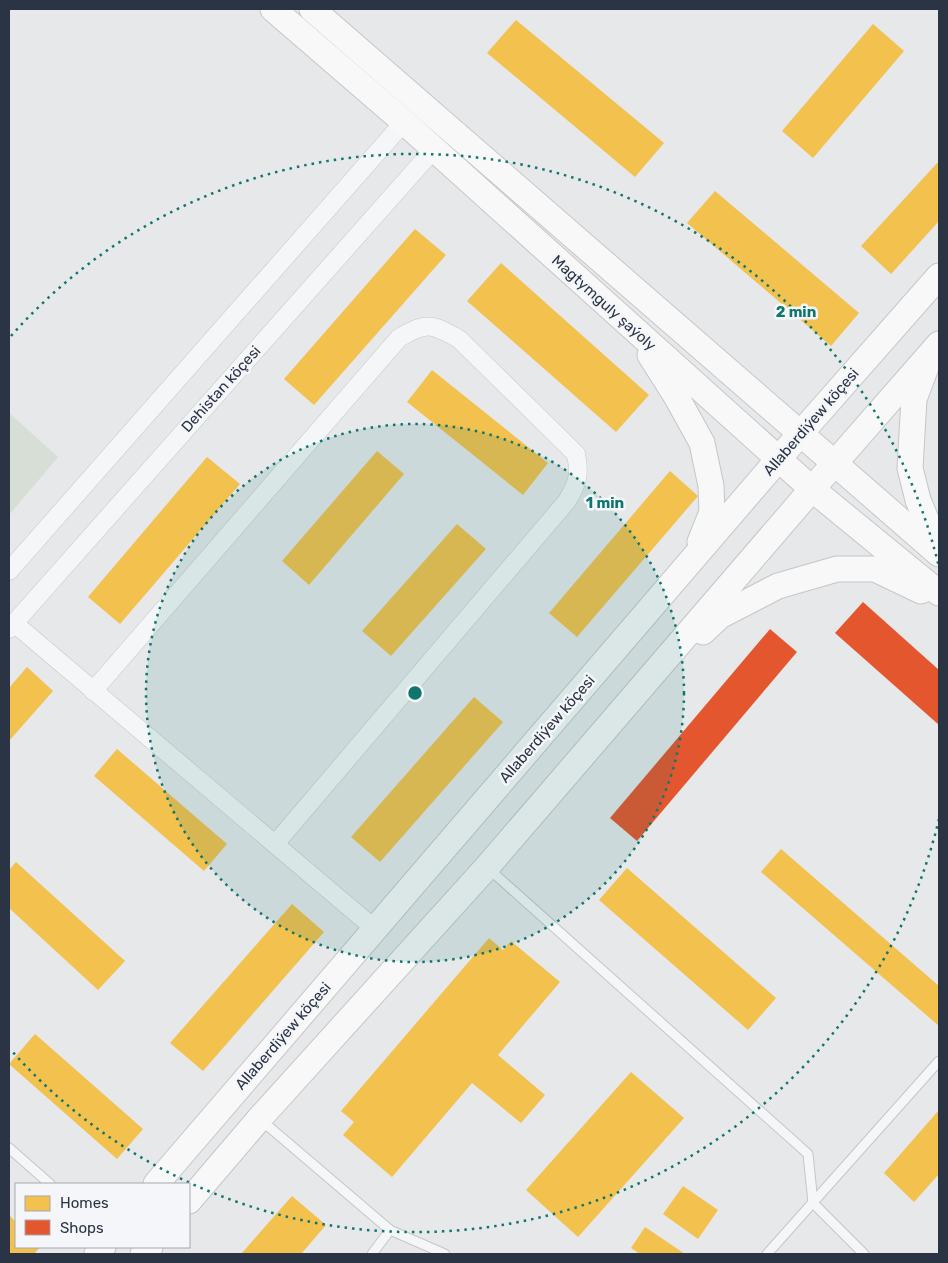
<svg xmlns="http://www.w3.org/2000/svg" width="948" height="1263" font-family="Rubik,sans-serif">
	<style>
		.green { fill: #d6ded6 }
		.homes { fill: #f2c14e }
		.shops { fill: #e4572e }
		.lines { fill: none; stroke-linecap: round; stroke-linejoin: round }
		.lane-casing { stroke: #c4c6c8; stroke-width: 11 }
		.street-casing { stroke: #c4c6c8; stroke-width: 19 }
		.secondary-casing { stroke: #c4c6c8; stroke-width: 27 }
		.lane { stroke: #f5f6f7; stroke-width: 9 }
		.street { stroke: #f5f6f7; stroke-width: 18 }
		.secondary { stroke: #f8f8f8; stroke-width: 25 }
		.ring { fill: none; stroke: #0f766e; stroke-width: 2.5; stroke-dasharray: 2.5 5 }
		.labels { text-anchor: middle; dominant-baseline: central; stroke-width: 5; stroke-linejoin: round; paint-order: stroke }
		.street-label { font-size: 15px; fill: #2b3445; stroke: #f4f6f9 }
		.centre { fill: #0f766e; stroke: #f4f6f9; stroke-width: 2.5 }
		.ring-label { font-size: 15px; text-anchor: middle; font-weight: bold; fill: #0f766e; stroke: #f4f6f9; stroke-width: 5; stroke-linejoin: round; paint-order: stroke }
	</style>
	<rect width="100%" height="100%" fill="#e6e8ea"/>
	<path class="green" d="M 9,413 L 58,457 L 9,515 Z"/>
	<g class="homes">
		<path d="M 516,20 L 664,143 L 635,177 L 487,53 Z"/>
		<path d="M 873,24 L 904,51 L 813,158 L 782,131 Z"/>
		<path d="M 939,161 L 939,221 L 891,274 L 861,246 Z"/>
		<path d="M 715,191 L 859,313 L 831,346 L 687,223 Z"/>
		<path d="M 415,229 L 446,255 L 314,405 L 284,379 Z"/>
		<path d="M 501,263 L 649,395 L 616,432 L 467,301 Z"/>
		<path d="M 432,370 L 548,463 L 523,495 L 407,402 Z"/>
		<path d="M 377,451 L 404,474 L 309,585 L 282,561 Z"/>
		<path d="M 207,457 L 240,484 L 120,624 L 88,597 Z"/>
		<path d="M 670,471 L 698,496 L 577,637 L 549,613 Z"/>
		<path d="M 457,524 L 486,549 L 391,656 L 362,631 Z"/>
		<path d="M 27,667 L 53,691 L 9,741 L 9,688 Z"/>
		<path d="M 474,697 L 503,722 L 380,862 L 351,837 Z"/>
		<path d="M 117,749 L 227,844 L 204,871 L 94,776 Z"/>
		<path d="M 781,849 L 939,986 L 939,1026 L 761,872 Z"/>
		<path d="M 16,862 L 125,961 L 98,990 L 9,908 L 9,870 Z"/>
		<path d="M 627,868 L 776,998 L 748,1030 L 599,900 Z"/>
		<path d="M 292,904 L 324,932 L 203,1071 L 170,1043 Z"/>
		<path d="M 489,938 L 503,950 L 511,941 L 560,982 L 498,1055 L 545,1095 L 521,1123 L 472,1083 L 392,1177 L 343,1135 L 354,1122 L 341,1111 Z"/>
		<path d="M 35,1034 L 143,1129 L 117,1159 L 9,1064 Z"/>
		<path d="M 631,1072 L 684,1118 L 578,1237 L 526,1190 Z"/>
		<path d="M 939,1110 L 939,1174 L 914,1202 L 884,1173 Z"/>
		<path d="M 683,1186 L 718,1210 L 698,1239 L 663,1214 Z"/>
		<path d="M 292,1196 L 326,1225 L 301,1254 L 241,1254 Z"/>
		<path d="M 9,1215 L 16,1222 L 16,1247 L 40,1247 L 34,1254 L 9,1254 Z"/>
		<path d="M 645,1227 L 685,1254 L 640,1254 L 631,1248 Z"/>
	</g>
	<g class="shops">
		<path d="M 863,602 L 939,670 L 939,725 L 835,633 Z"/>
		<path d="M 770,629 L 797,652 L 637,841 L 610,818 Z"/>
	</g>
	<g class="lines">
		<defs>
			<g id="lane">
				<path d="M 489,869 L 808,1154 L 813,1203 L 864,1254"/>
				<path d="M 261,1120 L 390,1230 L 445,1254"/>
				<path d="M 9,1148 L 50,1184"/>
				<path d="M 372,1254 L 390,1230"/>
				<path d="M 767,1254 L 939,1061"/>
			</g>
			<g id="street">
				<path d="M 9,571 L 404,122"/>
				<path d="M 14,623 L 375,929"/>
				<path d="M 9,629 L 434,149"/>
				<path d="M 93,691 L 399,338 C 427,321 432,324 459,339 L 576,454 C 580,474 578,483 567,501 L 275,844"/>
			</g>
			<g id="secondary">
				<path d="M 273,9 L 404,122 L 812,489 L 939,593"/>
				<path d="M 312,9 L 939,554"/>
				<path d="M 650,355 L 676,396 L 702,443 L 711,486 L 712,512 L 700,542"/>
				<path d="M 926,367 L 914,399 L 910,468 L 918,500 L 933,536 L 939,546"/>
				<path d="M 703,632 L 720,616 L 778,586 L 837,569 L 875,569 L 921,591"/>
				<path d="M 156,1184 L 800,434 L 939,276"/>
				<path d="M 189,1201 L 259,1119 L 487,867 L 812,489 L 939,344"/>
				<path d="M 97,1254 L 103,1247"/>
				<path d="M 143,1254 L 150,1247"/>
			</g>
		</defs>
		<use href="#lane" class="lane-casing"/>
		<use href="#street" class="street-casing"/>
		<use href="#secondary" class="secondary-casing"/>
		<use href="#lane" class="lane"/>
		<use href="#street" class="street"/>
		<use href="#secondary" class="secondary"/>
	</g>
	<circle cx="415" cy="693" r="269" fill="#0f766e" fill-opacity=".12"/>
	<g class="ring">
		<circle cx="415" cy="693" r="269"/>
		<path d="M939 819A539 539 0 0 1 11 1050M11 336A539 539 0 0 1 939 567"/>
	</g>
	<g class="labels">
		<g class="street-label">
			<text transform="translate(604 303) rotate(42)">Magtymguly şaýoly</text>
			<text transform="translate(221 389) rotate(-48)">Dehistan köçesi</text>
			<text transform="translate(811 422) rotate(-49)">Allaberdiýew köçesi</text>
			<text transform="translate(547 729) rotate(-49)">Allaberdiýew köçesi</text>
			<text transform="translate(283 1036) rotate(-49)">Allaberdiýew köçesi</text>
		</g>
	</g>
	<circle cx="415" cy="693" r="8" class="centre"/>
	<g class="ring-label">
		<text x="796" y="317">2 min</text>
		<text x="605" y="508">1 min</text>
	</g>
	<rect width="948" height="1263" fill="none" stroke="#2b3445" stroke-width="20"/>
	<rect x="15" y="1183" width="175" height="65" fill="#f4f6f9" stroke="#a4a8b1"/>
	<rect x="25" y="1196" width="25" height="15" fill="#f2c14e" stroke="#a4a8b1"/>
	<text x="60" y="1208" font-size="15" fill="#2b3445">Homes</text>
	<rect x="25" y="1220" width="25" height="15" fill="#e4572e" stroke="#a4a8b1"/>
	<text x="60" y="1233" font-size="15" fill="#2b3445">Shops</text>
</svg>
